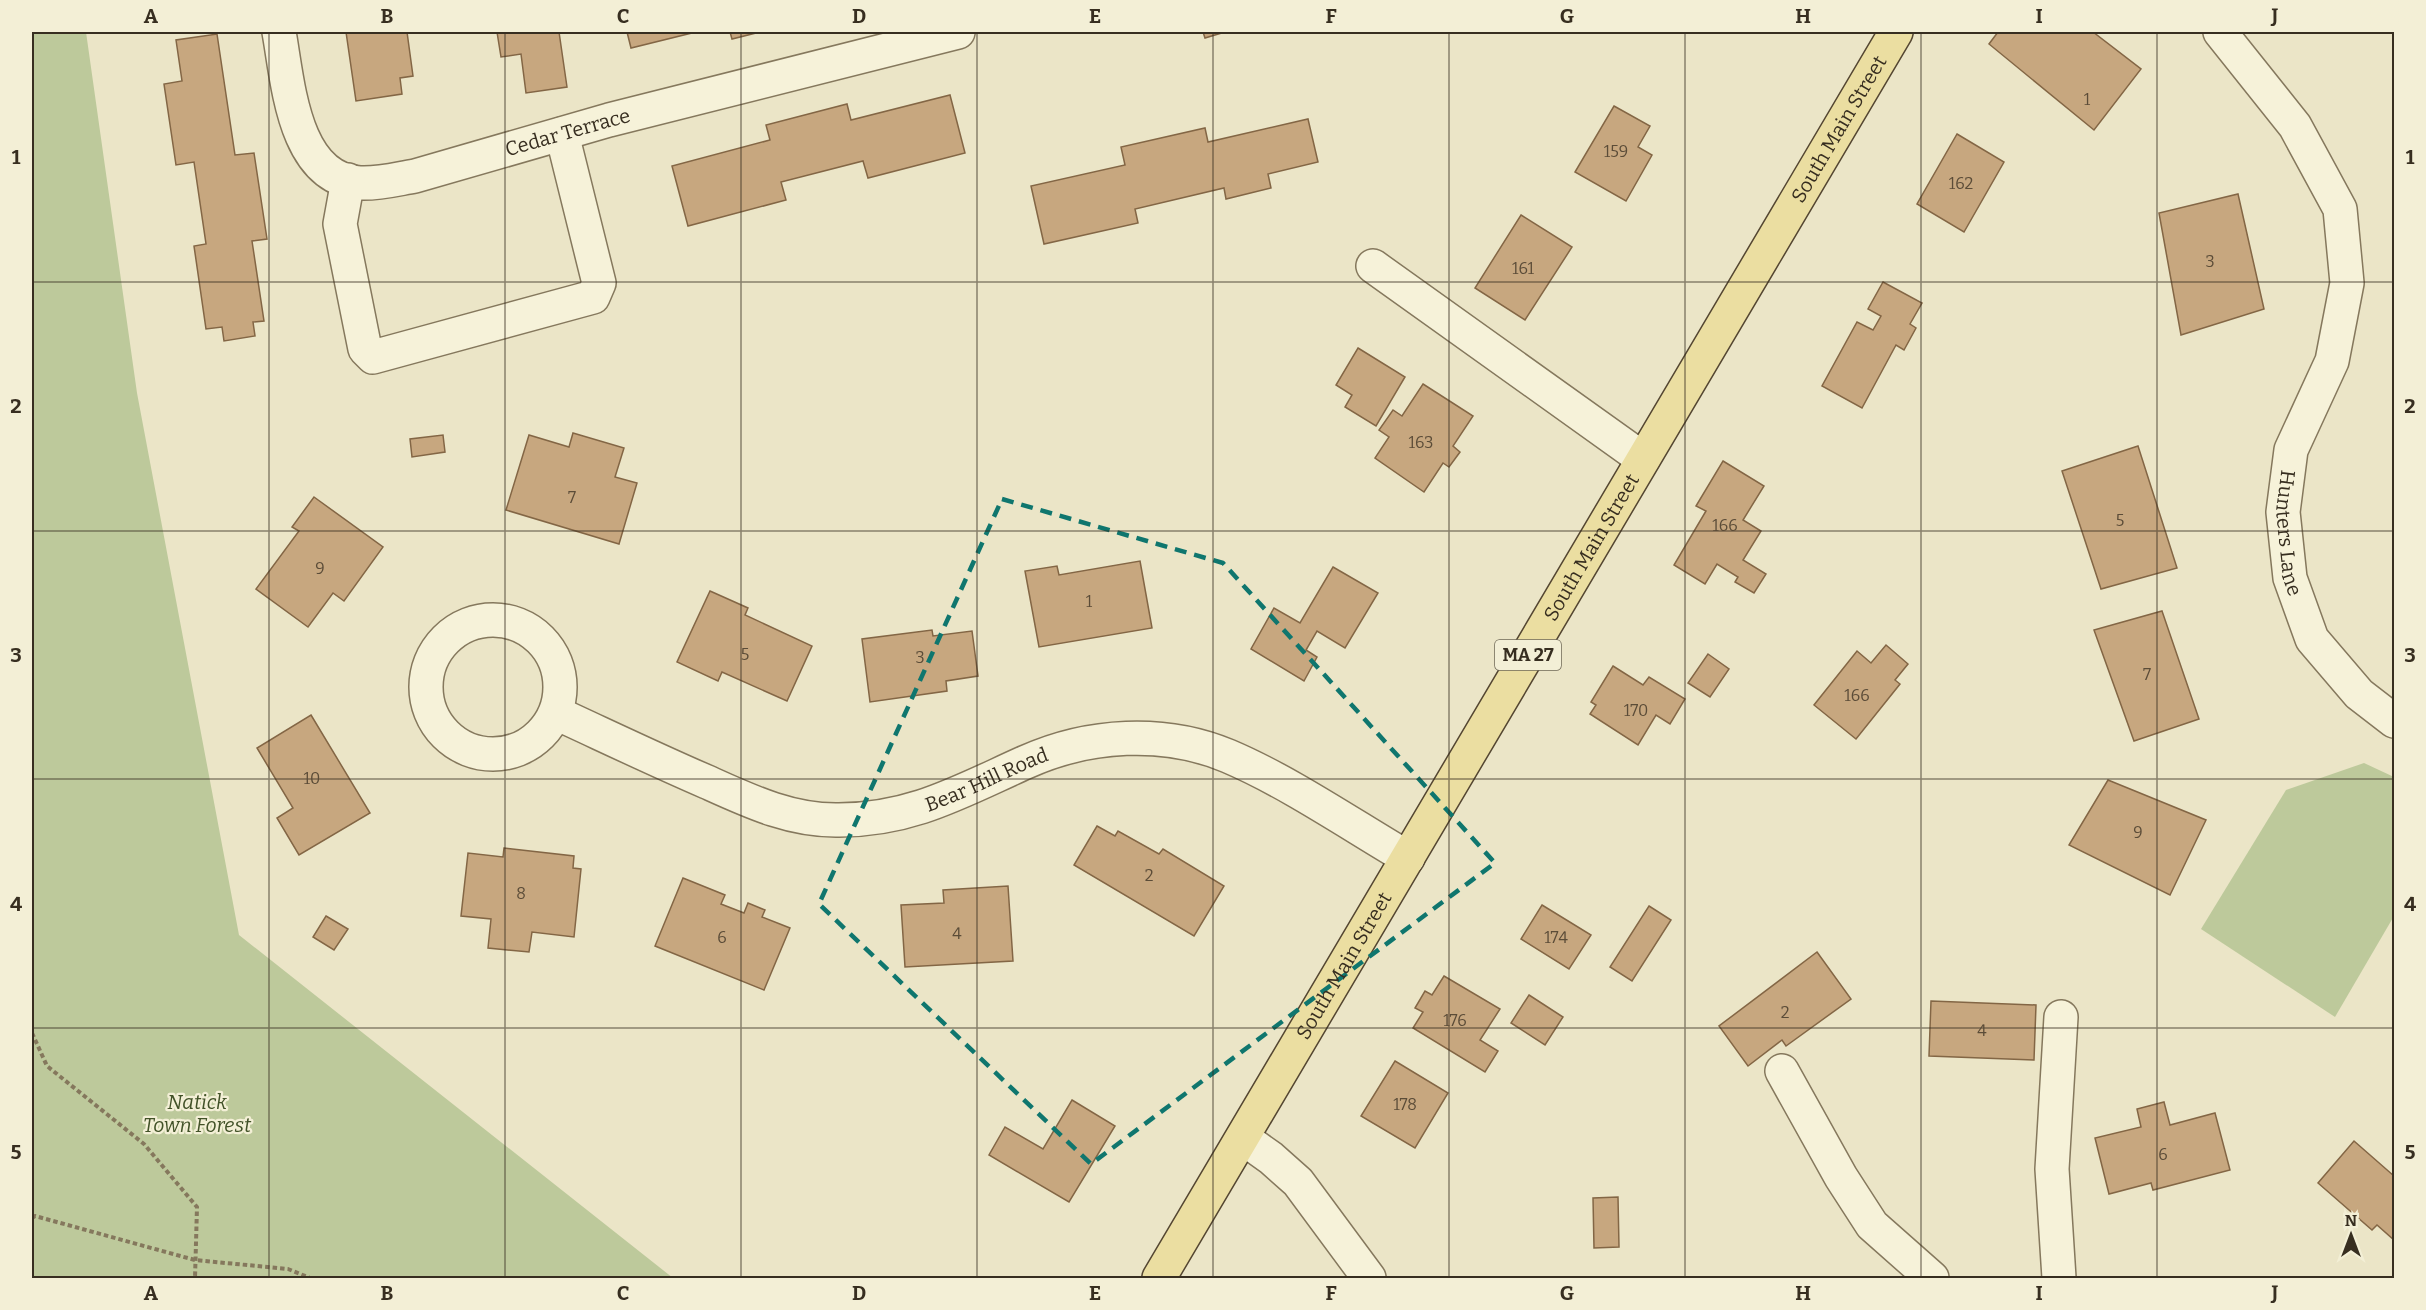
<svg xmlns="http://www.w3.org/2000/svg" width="2426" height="1310" font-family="Bitter,serif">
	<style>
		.green { fill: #bdc99b }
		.building { fill: #c7a77f; stroke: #836645; stroke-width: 1.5 }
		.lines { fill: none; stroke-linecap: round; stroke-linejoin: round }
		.minor-casing { stroke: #85785d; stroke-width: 36 }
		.major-casing { stroke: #544631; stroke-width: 36 }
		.path { stroke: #85785d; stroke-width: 4; stroke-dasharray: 4.5 3; stroke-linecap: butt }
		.minor { stroke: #f6f2d9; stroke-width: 33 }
		.major { stroke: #ebdea1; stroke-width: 33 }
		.marked { fill: none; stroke: #0f766e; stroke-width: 4.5; stroke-dasharray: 12 8; stroke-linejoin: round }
		.grid { fill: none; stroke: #372e20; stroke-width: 1.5; stroke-opacity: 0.55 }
		.labels { text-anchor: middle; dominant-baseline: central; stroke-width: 4.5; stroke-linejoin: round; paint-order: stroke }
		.number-label { font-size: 16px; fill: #5b4c38 }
		.shield { fill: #f3efd6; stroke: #6f6857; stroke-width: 1.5 }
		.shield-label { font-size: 18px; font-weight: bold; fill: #372e20 }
		.street-label { font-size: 20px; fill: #372e20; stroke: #f3efd6 }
		.park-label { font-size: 20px; font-style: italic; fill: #425228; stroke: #f3efd6 }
		.neatline { fill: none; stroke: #372e20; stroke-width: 2 }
		.grid-label { font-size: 20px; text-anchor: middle; font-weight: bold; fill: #372e20 }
	</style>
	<rect width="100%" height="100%" fill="#ebe5c7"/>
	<g class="green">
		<path d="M 32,32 L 86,32 L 137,393 L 239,935 L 673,1278 L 32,1278 Z"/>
		<path d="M 2364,763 L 2394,777 L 2394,916 L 2335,1017 L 2201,929 L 2286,790 Z"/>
	</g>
	<g class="building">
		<path d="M 346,32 L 407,32 L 413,76 L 400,78 L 402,94 L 356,101 Z"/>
		<path d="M 497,32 L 559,32 L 567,87 L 526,93 L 521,54 L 501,57 Z"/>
		<path d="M 627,32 L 696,32 L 631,48 Z"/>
		<path d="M 730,32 L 760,32 L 732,39 Z"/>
		<path d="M 1203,32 L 1225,32 L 1205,38 Z"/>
		<path d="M 1998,32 L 2093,32 L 2141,69 L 2094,130 L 1989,44 Z"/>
		<path d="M 217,34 L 235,155 L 254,153 L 267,239 L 252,241 L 264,321 L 253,322 L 255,336 L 224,341 L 222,327 L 206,329 L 194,246 L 206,244 L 194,162 L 176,165 L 164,84 L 182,81 L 176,40 Z"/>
		<path d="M 950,95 L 965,153 L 868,178 L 863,161 L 781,182 L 786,200 L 688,226 L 672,166 L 770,140 L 766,125 L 847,104 L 851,120 Z"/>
		<path d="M 1614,106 L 1650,126 L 1638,147 L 1652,155 L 1626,201 L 1575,172 Z"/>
		<path d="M 1308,119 L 1318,162 L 1268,174 L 1271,188 L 1226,199 L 1224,188 L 1135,209 L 1138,223 L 1044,244 L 1031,186 L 1125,165 L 1121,147 L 1205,128 L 1208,142 Z"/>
		<path d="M 1957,134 L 2004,162 L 1964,232 L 1917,204 Z"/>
		<path d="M 2238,194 L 2264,309 L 2181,335 L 2159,213 Z"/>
		<path d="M 1521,215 L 1572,247 L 1525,320 L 1475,288 Z"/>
		<path d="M 1883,282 L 1922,303 L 1910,324 L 1916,328 L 1904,350 L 1896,345 L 1862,408 L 1822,386 L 1857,322 L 1873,330 L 1881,316 L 1868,309 Z"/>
		<path d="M 1358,348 L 1405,377 L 1376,426 L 1345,407 L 1352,395 L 1336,385 Z"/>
		<path d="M 1423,384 L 1473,416 L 1453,446 L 1460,452 L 1449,467 L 1443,463 L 1424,492 L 1375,458 L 1389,437 L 1379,430 L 1393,410 L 1402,416 Z"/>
		<path d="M 573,433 L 624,448 L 615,477 L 637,483 L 619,544 L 506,510 L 529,435 L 569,447 Z"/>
		<path d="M 443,435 L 445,452 L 412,457 L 410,439 Z"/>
		<path d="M 2138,446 L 2177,568 L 2101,589 L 2062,471 Z"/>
		<path d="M 1723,461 L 1764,486 L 1743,520 L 1761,531 L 1743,560 L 1766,574 L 1754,593 L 1735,582 L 1738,577 L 1717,564 L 1705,584 L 1674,565 L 1706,511 L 1696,506 Z"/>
		<path d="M 314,497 L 383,547 L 344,601 L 333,593 L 308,627 L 256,589 L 299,531 L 292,527 Z"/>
		<path d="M 1140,561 L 1152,628 L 1039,647 L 1025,571 L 1057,566 L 1059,575 Z"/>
		<path d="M 1333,567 L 1378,593 L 1345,648 L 1317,631 L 1306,650 L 1317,657 L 1304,681 L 1251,649 L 1274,608 L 1300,623 Z"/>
		<path d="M 710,591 L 748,608 L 745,615 L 812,646 L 787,701 L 722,672 L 718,681 L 677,662 Z"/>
		<path d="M 2162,611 L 2199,719 L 2134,741 L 2094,630 Z"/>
		<path d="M 932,630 L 933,636 L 972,631 L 978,676 L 946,681 L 947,691 L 870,702 L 862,639 Z"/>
		<path d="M 1886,645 L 1908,664 L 1895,680 L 1900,684 L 1856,739 L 1814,705 L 1857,651 L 1871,663 Z"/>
		<path d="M 1708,654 L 1729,669 L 1710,697 L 1688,683 Z"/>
		<path d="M 1613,666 L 1643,685 L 1649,677 L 1685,699 L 1670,724 L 1656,715 L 1638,745 L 1590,714 L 1596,705 L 1591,702 Z"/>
		<path d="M 311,715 L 370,813 L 299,855 L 277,818 L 293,808 L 257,748 Z"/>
		<path d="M 2108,780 L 2206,820 L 2170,895 L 2069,845 Z"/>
		<path d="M 1097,826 L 1115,836 L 1118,831 L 1159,854 L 1163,849 L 1224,886 L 1194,936 L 1074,865 Z"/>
		<path d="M 504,848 L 574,856 L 573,868 L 581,869 L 574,937 L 532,932 L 529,952 L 488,948 L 491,919 L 461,916 L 468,853 L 503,857 Z"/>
		<path d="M 683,878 L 725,895 L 721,904 L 744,913 L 748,903 L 765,910 L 762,917 L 790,928 L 764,990 L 655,946 Z"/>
		<path d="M 1008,886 L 1013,961 L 905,967 L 901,905 L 944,903 L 943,890 Z"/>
		<path d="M 1542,905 L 1591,935 L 1569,969 L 1521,939 Z"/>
		<path d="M 1649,906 L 1671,920 L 1632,981 L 1610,967 Z"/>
		<path d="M 326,916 L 348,929 L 334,950 L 313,937 Z"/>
		<path d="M 1817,952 L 1851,999 L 1786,1046 L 1782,1040 L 1748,1066 L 1719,1026 Z"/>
		<path d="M 1444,976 L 1500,1009 L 1480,1040 L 1498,1051 L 1485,1072 L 1413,1028 L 1423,1012 L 1415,1008 L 1425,991 L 1432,995 Z"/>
		<path d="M 1529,995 L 1563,1017 L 1545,1045 L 1511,1023 Z"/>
		<path d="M 1931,1001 L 2036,1005 L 2034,1060 L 1929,1056 Z"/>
		<path d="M 1395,1061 L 1448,1093 L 1415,1148 L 1361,1116 Z"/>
		<path d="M 1072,1100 L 1115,1126 L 1069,1202 L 989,1155 L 1005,1127 L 1043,1149 Z"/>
		<path d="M 2164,1102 L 2170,1125 L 2215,1113 L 2230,1170 L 2153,1190 L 2151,1183 L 2109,1194 L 2095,1138 L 2141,1127 L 2137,1109 Z"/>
		<path d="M 2354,1141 L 2394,1176 L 2394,1240 L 2377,1225 L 2372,1230 L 2318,1183 Z"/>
		<path d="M 1618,1197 L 1619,1247 L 1594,1248 L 1593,1198 Z"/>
	</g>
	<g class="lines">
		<defs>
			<g id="minor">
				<path id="s1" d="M 279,32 C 288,81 293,179 360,183 C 379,184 397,179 415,176 L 609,120 L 958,32"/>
				<path id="s2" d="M 2220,32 L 2295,126 L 2340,209 L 2347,283 L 2332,361 L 2291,450 L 2283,512 L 2290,578 L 2312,639 L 2359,694 L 2394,721"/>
				<path d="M 348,180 L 340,224 L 365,349 L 373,357 L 593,297 L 599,283 L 562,134"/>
				<path d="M 1373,266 L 1643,459"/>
				<circle cx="493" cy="687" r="67"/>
				<path id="s3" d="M 556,713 C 606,736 656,760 707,782 C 749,801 791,821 839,820 C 912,820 961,791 1026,762 C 1088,734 1164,729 1228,756 C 1289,782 1350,824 1408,858"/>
				<path d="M 1782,1071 L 1841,1177 L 1872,1225 L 1932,1278"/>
				<path d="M 1243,1138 L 1271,1158 L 1298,1182 L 1369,1278"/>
				<path d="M 2059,1278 L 2052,1169 L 2061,1017"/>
			</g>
			<g id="major">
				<path id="s4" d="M 1159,1278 L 1896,32"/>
			</g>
		</defs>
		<use href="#minor" class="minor-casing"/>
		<use href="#major" class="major-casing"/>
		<g class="path">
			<path d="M 32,1033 L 47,1066 L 144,1144 L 197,1207 L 195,1278"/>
			<path d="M 32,1218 L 35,1216 L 195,1260 L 288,1269 L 310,1278"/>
		</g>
		<use href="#minor" class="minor"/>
		<use href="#major" class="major"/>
	</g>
	<path class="marked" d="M 1002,499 L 1223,563 L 1495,863 L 1091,1164 L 819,904 Z"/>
	<path class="grid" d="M 269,32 L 269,1278M 505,32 L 505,1278M 741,32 L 741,1278M 977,32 L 977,1278M 1213,32 L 1213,1278M 1449,32 L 1449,1278M 1685,32 L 1685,1278M 1921,32 L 1921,1278M 2157,32 L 2157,1278M 32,282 L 2394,282M 32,531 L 2394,531M 32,779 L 2394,779M 32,1028 L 2394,1028"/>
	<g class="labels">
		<g class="number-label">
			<text x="2087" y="99">1</text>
			<text x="1616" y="151">159</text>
			<text x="1961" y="183">162</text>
			<text x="2210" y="261">3</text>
			<text x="1523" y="268">161</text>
			<text x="1421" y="442">163</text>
			<text x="572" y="497">7</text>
			<text x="2120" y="520">5</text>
			<text x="1725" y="525">166</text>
			<text x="320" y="568">9</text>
			<text x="1089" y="601">1</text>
			<text x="745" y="654">5</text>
			<text x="920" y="657">3</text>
			<text x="2147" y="674">7</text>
			<text x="1857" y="695">166</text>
			<text x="1636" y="710">170</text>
			<text x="312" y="778">10</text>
			<text x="2138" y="832">9</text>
			<text x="1149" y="875">2</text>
			<text x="521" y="893">8</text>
			<text x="957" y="933">4</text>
			<text x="722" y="937">6</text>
			<text x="1556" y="937">174</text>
			<text x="1785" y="1012">2</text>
			<text x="1455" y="1020">176</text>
			<text x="1982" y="1030">4</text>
			<text x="1405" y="1104">178</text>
			<text x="2163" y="1154">6</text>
		</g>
		<rect class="shield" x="1495" y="640" width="66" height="30" rx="4.5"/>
		<g class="shield-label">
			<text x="1528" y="655">MA 27</text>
		</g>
		<g class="street-label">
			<text stroke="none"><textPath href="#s4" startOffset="1335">South Main Street</textPath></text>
			<text stroke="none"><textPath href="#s1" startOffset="400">Cedar Terrace</textPath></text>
			<text stroke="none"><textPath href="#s2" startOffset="550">Hunters Lane</textPath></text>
			<text stroke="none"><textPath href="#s4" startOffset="849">South Main Street</textPath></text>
			<text stroke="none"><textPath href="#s3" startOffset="459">Bear Hill Road</textPath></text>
			<text stroke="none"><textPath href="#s4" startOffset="363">South Main Street</textPath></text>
		</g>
		<g class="park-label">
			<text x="197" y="1102">Natick<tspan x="197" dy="23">Town Forest</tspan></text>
		</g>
	</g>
	<rect width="2426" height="1310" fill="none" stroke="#f3efd6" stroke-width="66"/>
	<g transform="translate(2351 1235)" stroke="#f3efd6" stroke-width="4.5" paint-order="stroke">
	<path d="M0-4.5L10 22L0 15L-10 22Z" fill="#372e20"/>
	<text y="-9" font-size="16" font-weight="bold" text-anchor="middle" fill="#372e20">N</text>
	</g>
	<rect x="33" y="33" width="2360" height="1244" class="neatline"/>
	<g class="grid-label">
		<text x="151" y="23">A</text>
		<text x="387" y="23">B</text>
		<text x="623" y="23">C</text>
		<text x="859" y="23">D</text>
		<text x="1095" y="23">E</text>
		<text x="1331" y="23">F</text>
		<text x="1567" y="23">G</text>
		<text x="1803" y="23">H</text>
		<text x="2039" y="23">I</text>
		<text x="2275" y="23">J</text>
		<text x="16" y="164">1</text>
		<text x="2410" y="164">1</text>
		<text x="16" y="413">2</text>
		<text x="2410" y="413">2</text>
		<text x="16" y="662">3</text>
		<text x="2410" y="662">3</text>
		<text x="16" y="911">4</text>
		<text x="2410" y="911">4</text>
		<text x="16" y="1159">5</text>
		<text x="2410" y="1159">5</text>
		<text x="151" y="1300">A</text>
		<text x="387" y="1300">B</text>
		<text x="623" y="1300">C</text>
		<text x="859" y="1300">D</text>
		<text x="1095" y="1300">E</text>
		<text x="1331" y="1300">F</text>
		<text x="1567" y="1300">G</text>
		<text x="1803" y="1300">H</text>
		<text x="2039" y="1300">I</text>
		<text x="2275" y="1300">J</text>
	</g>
</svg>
